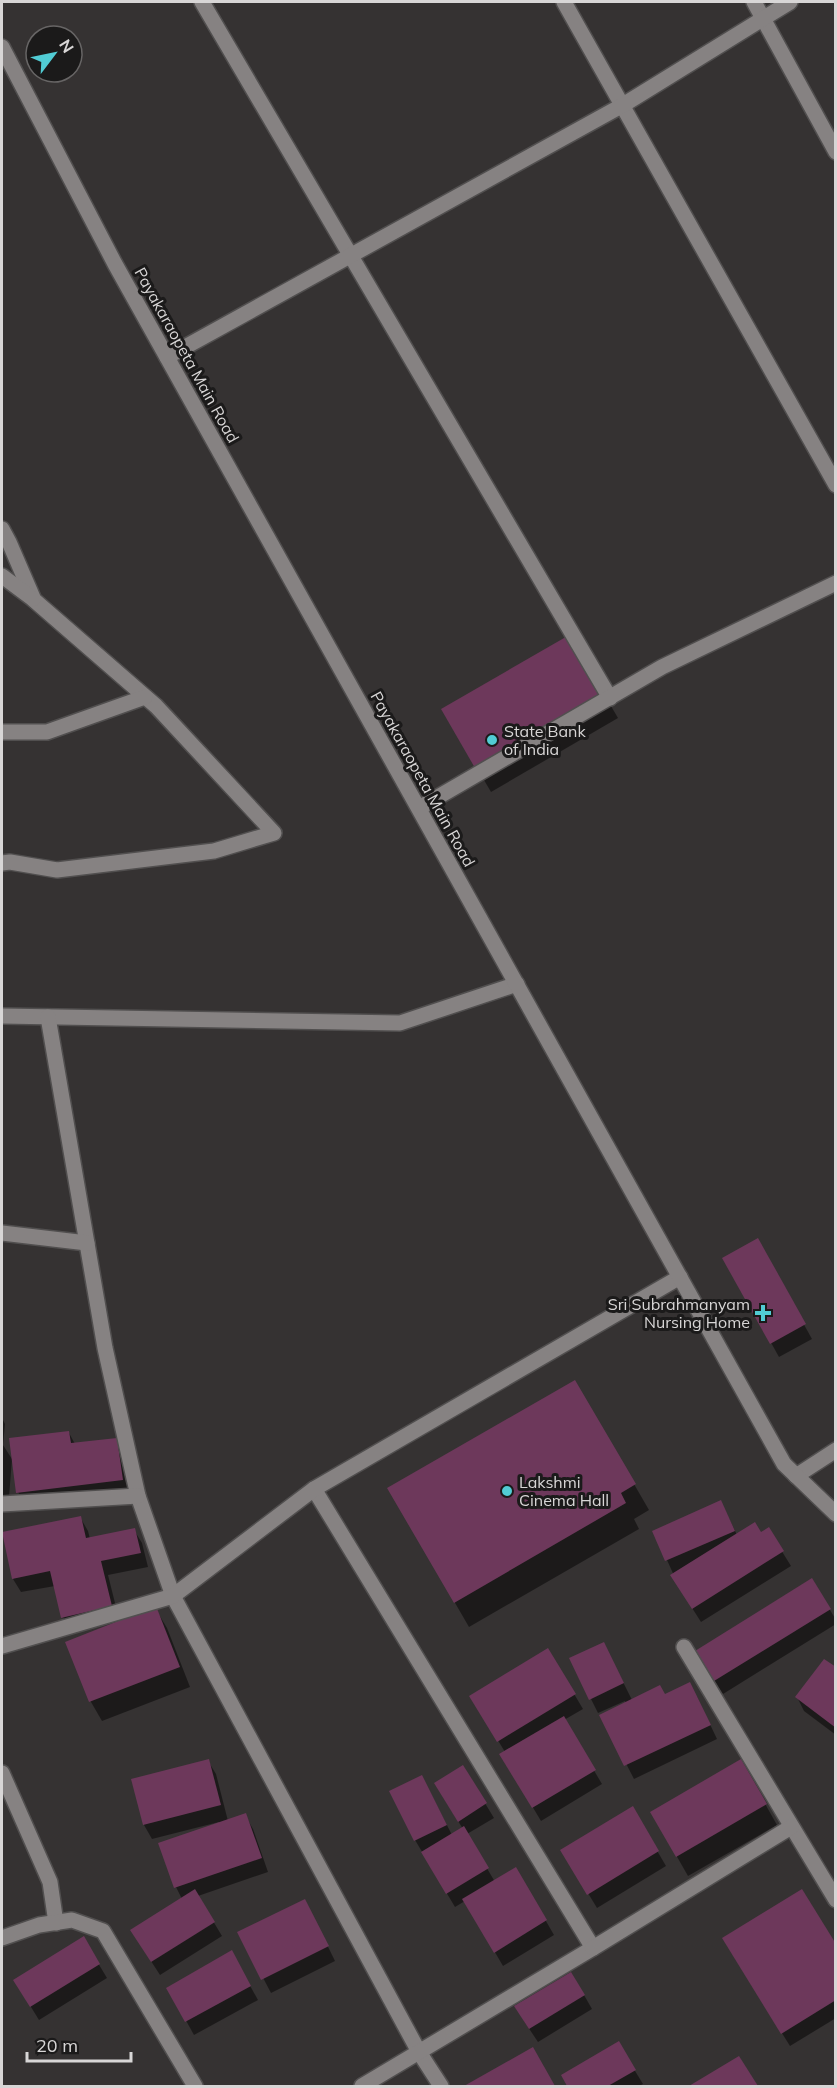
<svg xmlns="http://www.w3.org/2000/svg" width="837" height="2088" font-family="Mulish,sans-serif">
	<style>
		.shadow { fill: #0007 }
		.building { fill: #6d385b }
		.lines { fill: none; stroke-linecap: round; stroke-linejoin: round }
		.street-casing { stroke: #514f4f; stroke-width: 18 }
		.secondary-casing { stroke: #514f4f; stroke-width: 18 }
		.street { stroke: #868282; stroke-width: 15 }
		.secondary { stroke: #868282; stroke-width: 15 }
		.poi-dot { fill: #51ccd4; stroke: #1b1a1a; stroke-width: 2 }
		.labels { text-anchor: middle; dominant-baseline: central; stroke-width: 6; stroke-linejoin: round; paint-order: stroke }
		.street-label { font-size: 16px; fill: #d8d6d6; stroke: #1b1a1a }
		.poi-label { font-size: 16px; fill: #d8d6d6; stroke: #1b1a1a; text-anchor: start }
	</style>
	<rect width="100%" height="100%" fill="#353232"/>
	<g class="shadow">
		<path d="M 570,636 L 618,718 L 491,792 L 443,710 Z"/>
		<path d="M 757,1240 L 812,1339 L 779,1357 L 724,1258 Z"/>
		<path d="M 575,1382 L 649,1510 L 634,1519 L 639,1529 L 469,1627 L 389,1489 Z"/>
		<path d="M 2,1418 L 5,1424 L 3,1445 L 12,1459 L 9,1497 L 2,1496 Z"/>
		<path d="M 69,1433 L 75,1444 L 117,1440 L 125,1453 L 130,1494 L 26,1506 L 18,1492 Z"/>
		<path d="M 721,1502 L 737,1535 L 760,1534 L 768,1529 L 791,1566 L 701,1622 L 680,1589 L 654,1531 Z"/>
		<path d="M 80,1517 L 88,1531 L 90,1539 L 134,1530 L 142,1543 L 148,1567 L 108,1575 L 119,1619 L 71,1631 L 63,1617 L 55,1586 L 21,1592 L 13,1579 Z"/>
		<path d="M 812,1580 L 836,1620 L 836,1624 L 723,1694 L 705,1665 Z"/>
		<path d="M 155,1608 L 167,1628 L 190,1687 L 102,1721 L 91,1702 L 67,1643 Z"/>
		<path d="M 604,1644 L 632,1700 L 665,1695 L 697,1697 L 717,1739 L 634,1779 L 601,1715 L 626,1703 L 625,1701 L 598,1713 L 571,1659 Z"/>
		<path d="M 548,1650 L 583,1709 L 564,1720 L 602,1784 L 541,1821 L 501,1754 L 505,1752 L 471,1696 Z"/>
		<path d="M 836,1669 L 836,1735 L 804,1711 L 797,1697 Z"/>
		<path d="M 208,1761 L 216,1774 L 228,1821 L 245,1815 L 253,1829 L 268,1872 L 198,1896 L 222,1936 L 160,1975 L 140,1944 L 182,1899 L 176,1887 L 219,1824 L 219,1822 L 152,1839 L 144,1825 L 133,1780 Z"/>
		<path d="M 741,1761 L 777,1825 L 688,1876 L 652,1813 Z"/>
		<path d="M 463,1767 L 494,1818 L 467,1834 L 495,1882 L 516,1869 L 554,1935 L 503,1966 L 465,1901 L 455,1907 L 415,1840 L 429,1790 L 452,1835 L 463,1829 L 443,1797 Z"/>
		<path d="M 632,1808 L 666,1866 L 597,1908 L 562,1850 Z"/>
		<path d="M 312,1914 L 335,1961 L 271,1993 L 239,1932 Z"/>
		<path d="M 83,1938 L 107,1978 L 39,2020 L 23,1994 Z"/>
		<path d="M 836,1947 L 836,2018 L 790,2046 L 735,1958 Z"/>
		<path d="M 232,1953 L 258,2000 L 194,2035 L 168,1988 Z"/>
		<path d="M 584,1995 L 592,2009 L 538,2042 L 524,2021 Z"/>
		<path d="M 618,2043 L 643,2084 L 639,2086 L 569,2086 L 563,2076 Z"/>
		<path d="M 532,2049 L 554,2086 L 467,2086 Z"/>
		<path d="M 738,2058 L 756,2086 L 692,2086 Z"/>
	</g>
	<g class="building">
		<path d="M 571,634 L 605,692 L 475,768 L 441,709 Z"/>
		<path d="M 758,1238 L 806,1324 L 770,1344 L 722,1258 Z"/>
		<path d="M 575,1380 L 636,1484 L 621,1493 L 626,1503 L 454,1603 L 387,1488 Z"/>
		<path d="M 69,1431 L 71,1443 L 117,1438 L 123,1480 L 16,1493 L 9,1438 Z"/>
		<path d="M 721,1500 L 735,1531 L 665,1561 L 652,1531 Z"/>
		<path d="M 81,1516 L 86,1538 L 135,1528 L 141,1553 L 101,1561 L 112,1606 L 61,1618 L 50,1571 L 12,1579 L 2,1532 Z"/>
		<path d="M 755,1522 L 761,1532 L 769,1527 L 784,1551 L 692,1609 L 670,1575 Z"/>
		<path d="M 812,1578 L 831,1609 L 714,1681 L 695,1651 Z"/>
		<path d="M 156,1606 L 180,1667 L 89,1702 L 65,1642 Z"/>
		<path d="M 604,1642 L 624,1683 L 589,1700 L 569,1658 Z"/>
		<path d="M 548,1648 L 576,1694 L 497,1742 L 469,1696 Z"/>
		<path d="M 824,1659 L 836,1667 L 836,1728 L 795,1697 Z"/>
		<path d="M 690,1682 L 711,1725 L 624,1766 L 599,1715 L 660,1685 L 665,1694 Z"/>
		<path d="M 564,1716 L 596,1770 L 532,1808 L 499,1754 Z"/>
		<path d="M 209,1759 L 221,1805 L 143,1825 L 131,1779 Z"/>
		<path d="M 741,1759 L 767,1804 L 676,1857 L 650,1812 Z"/>
		<path d="M 463,1765 L 487,1803 L 458,1822 L 434,1783 Z"/>
		<path d="M 422,1775 L 447,1825 L 414,1841 L 389,1791 Z"/>
		<path d="M 633,1806 L 659,1851 L 587,1895 L 560,1850 Z"/>
		<path d="M 246,1813 L 262,1858 L 174,1888 L 158,1843 Z"/>
		<path d="M 464,1826 L 489,1868 L 446,1894 L 421,1852 Z"/>
		<path d="M 516,1867 L 547,1920 L 494,1953 L 462,1899 Z"/>
		<path d="M 195,1889 L 215,1922 L 151,1962 L 130,1930 Z"/>
		<path d="M 802,1889 L 836,1944 L 836,2000 L 781,2034 L 722,1938 Z"/>
		<path d="M 305,1899 L 329,1946 L 261,1980 L 237,1932 Z"/>
		<path d="M 84,1936 L 100,1964 L 30,2007 L 13,1980 Z"/>
		<path d="M 232,1950 L 251,1986 L 185,2022 L 166,1988 Z"/>
		<path d="M 571,1972 L 585,1995 L 529,2029 L 514,2006 Z"/>
		<path d="M 619,2041 L 636,2070 L 608,2086 L 567,2086 L 561,2075 Z"/>
		<path d="M 533,2047 L 555,2086 L 464,2086 Z"/>
		<path d="M 739,2056 L 758,2086 L 689,2086 Z"/>
	</g>
	<g class="lines">
		<defs>
			<g id="street">
				<path d="M 202,2 L 610,698"/>
				<path d="M 564,2 L 836,485"/>
				<path d="M 754,2 L 836,152"/>
				<path d="M 167,357 L 623,105 L 790,2"/>
				<path d="M 2,529 L 9,542 L 34,600 L 156,706 L 274,833 L 214,851 L 57,870 L 10,862 L 2,863"/>
				<path d="M 2,576 L 33,599"/>
				<path d="M 2,732 L 47,732 L 145,697"/>
				<path d="M 419,808 L 662,667 L 836,583"/>
				<path d="M 2,1016 L 400,1023 L 517,984"/>
				<path d="M 48,1017 L 105,1348 L 138,1496 L 173,1596 L 419,2052 L 441,2086"/>
				<path d="M 2,1233 L 87,1243"/>
				<path d="M 796,1476 L 836,1450"/>
				<path d="M 314,1489 L 593,1948 L 362,2086"/>
				<path d="M 2,1504 L 138,1496"/>
				<path d="M 2,1646 L 173,1596 L 314,1489 L 680,1277"/>
				<path d="M 684,1647 L 836,1900"/>
				<path d="M 2,1773 L 50,1882 L 56,1923"/>
				<path d="M 2,1938 L 39,1925 L 72,1920 L 103,1931 L 195,2086"/>
				<path d="M 593,1948 L 791,1827"/>
			</g>
			<path id="secondary" d="M 2,47 L 115,264 L 784,1464 L 836,1514"/>
		</defs>
		<use href="#street" class="street-casing"/>
		<use href="#secondary" class="secondary-casing"/>
		<use href="#street" class="street"/>
		<use href="#secondary" class="secondary"/>
	</g>
	<g class="poi-dot">
		<circle cx="492" cy="740" r="6"/>
		<path d="M760 1304h6v6h6v6h-6v6h-6v-6h-6v-6h6z"/>
		<circle cx="507" cy="1491" r="6"/>
	</g>
	<g class="labels">
		<g class="street-label">
			<text transform="translate(187 355) rotate(61)">Payakaraopeta Main Road</text>
			<text transform="translate(423 779) rotate(61)">Payakaraopeta Main Road</text>
		</g>
		<g class="poi-label">
			<text x="504" y="731">State Bank<tspan x="504" dy="18">of India</tspan></text>
			<text x="750" y="1304" text-anchor="end">Sri Subrahmanyam<tspan x="750" dy="18">Nursing Home</tspan></text>
			<text x="519" y="1482">Lakshmi<tspan x="519" dy="18">Cinema Hall</tspan></text>
		</g>
	</g>
	<rect width="837" height="2088" fill="none" stroke="#d8d6d6" stroke-width="6"/>
	<g transform="translate(54 54) rotate(58)"><circle r="28" fill="#1b1a1a" stroke="#676565" stroke-width="1.5"/>
	<path d="M0-4.5L10 22L0 15L-10 22Z" fill="#51ccd4"/>
	<text y="-9" font-size="16" font-weight="bold" text-anchor="middle" fill="#d8d6d6">N</text>
	</g>
	<path d="M27 2052v9h104v-9" fill="none" stroke="#d8d6d6" stroke-width="3"/>
	<text x="36" y="2052" font-size="18" fill="#d8d6d6" stroke="#1b1a1a" stroke-width="4.5" paint-order="stroke">20 m</text>
</svg>
